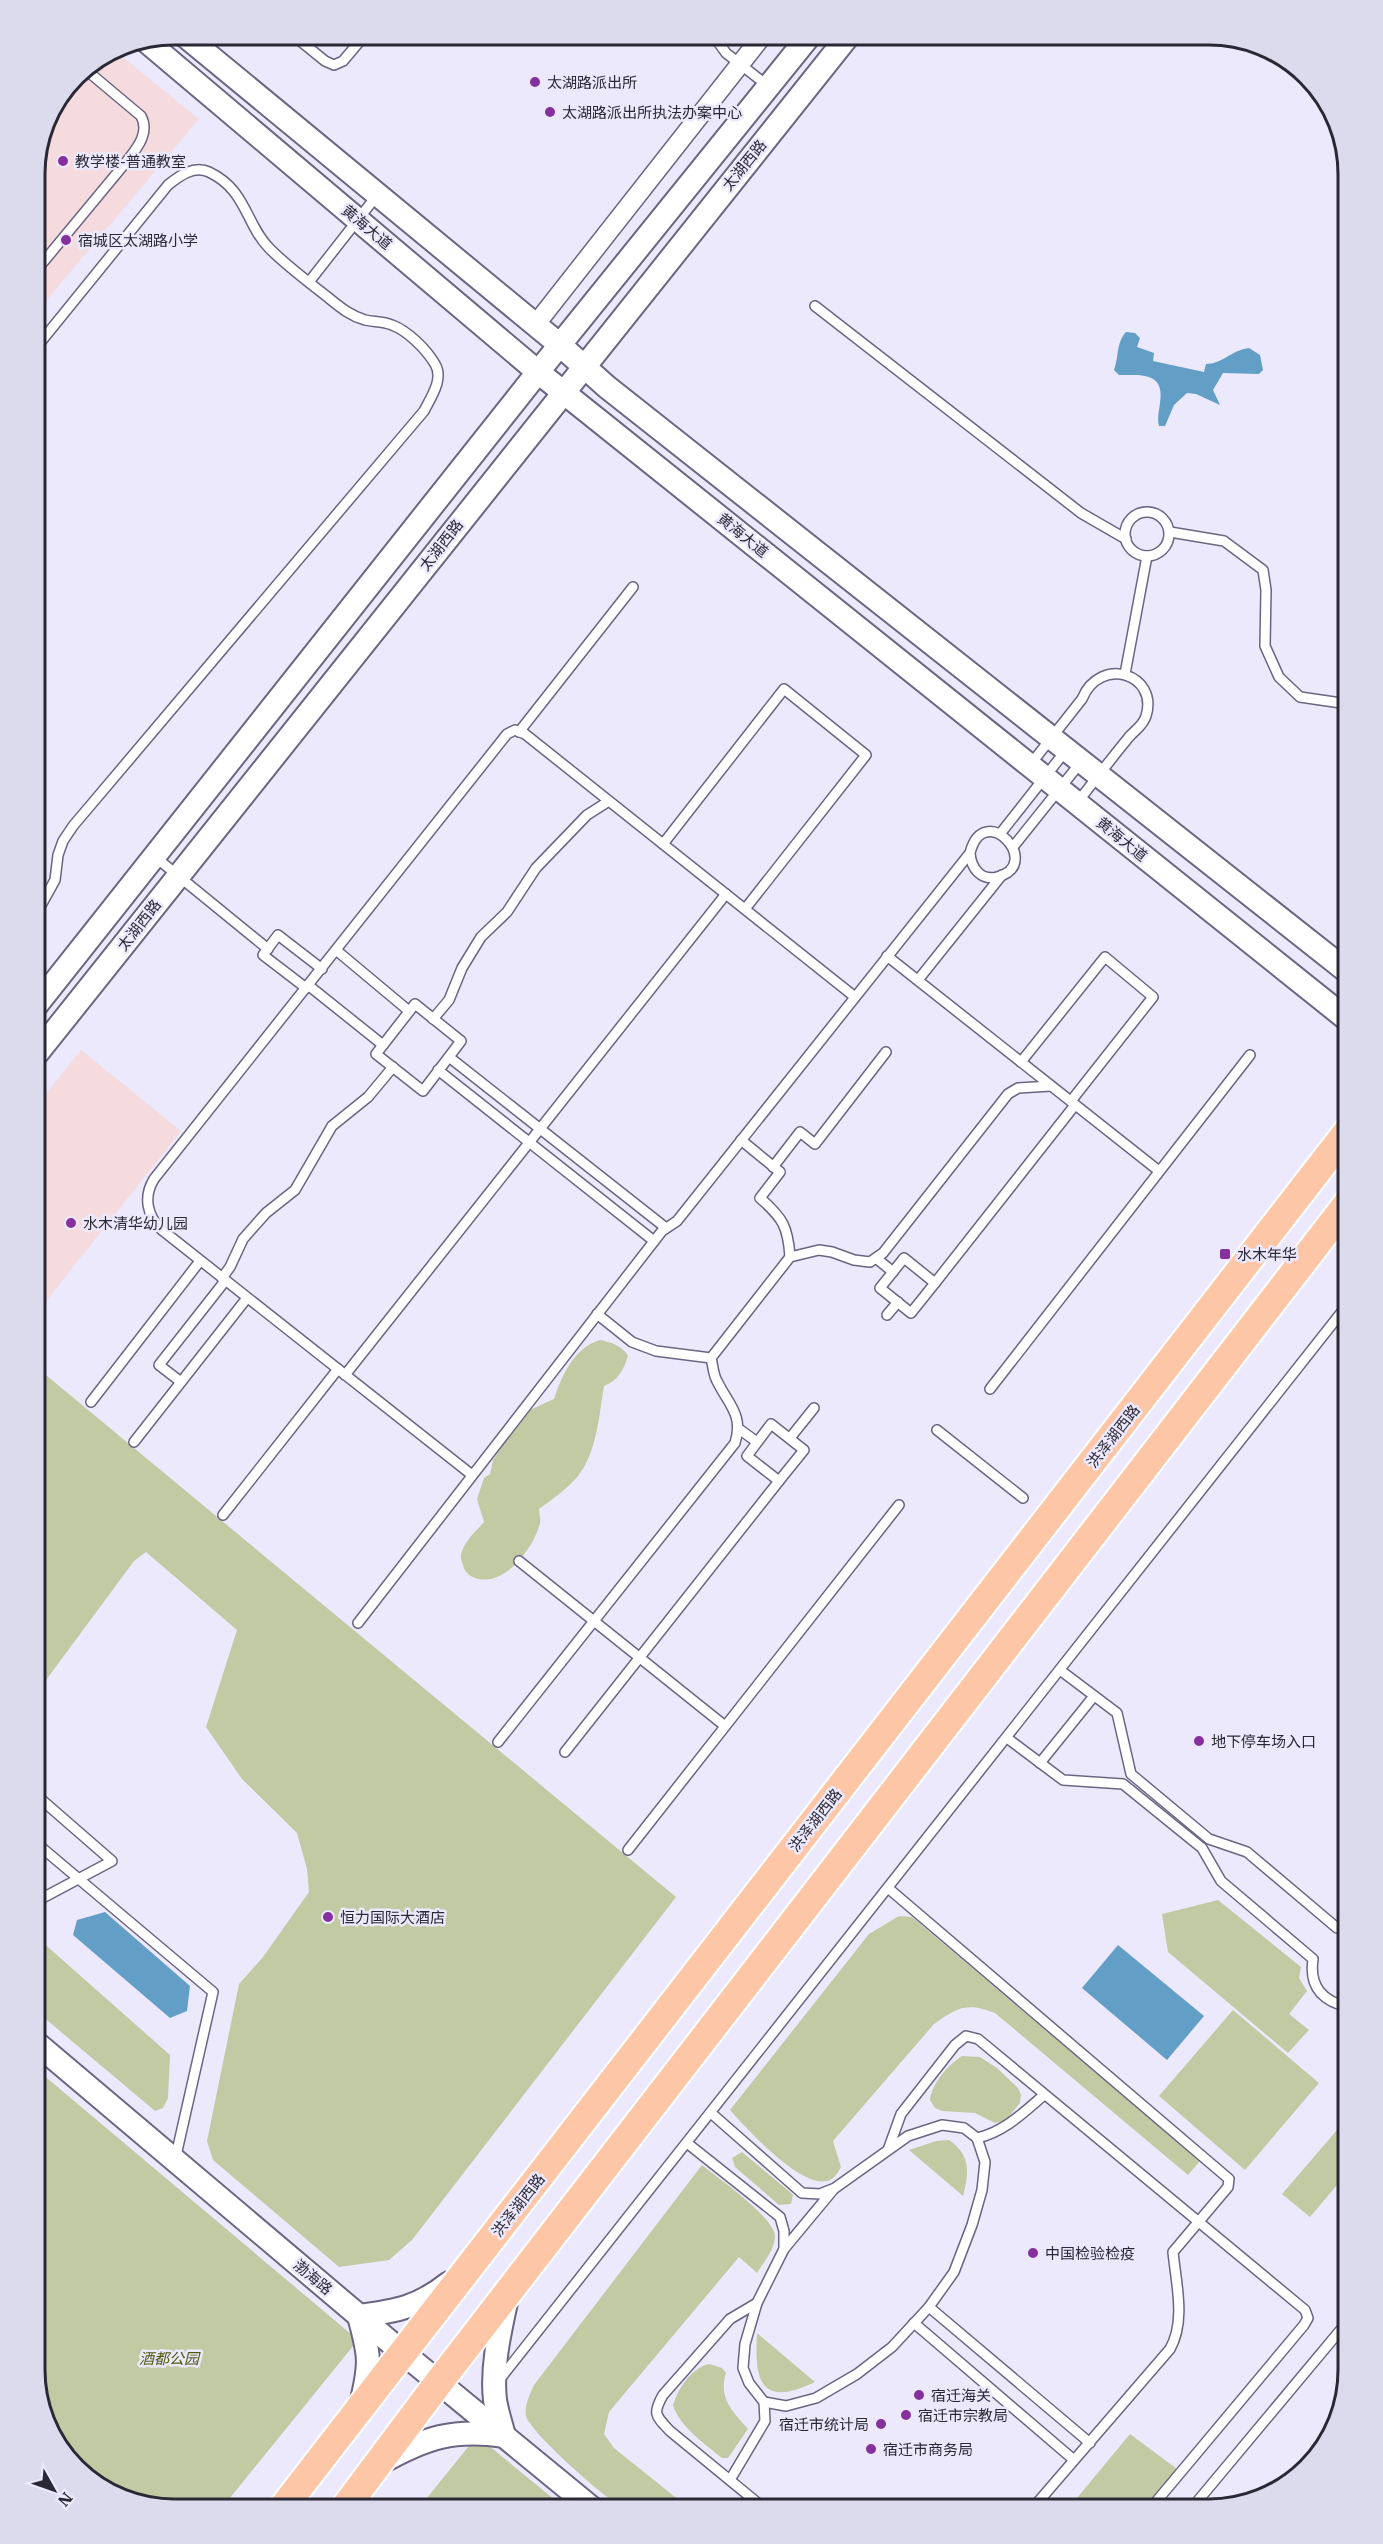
<svg xmlns="http://www.w3.org/2000/svg" width="1383" height="2544" font-family="'IBM Plex Serif','Noto Sans SC',serif">
	<style>
		.education { fill: #f5dade }
		.green { fill: #c2caa4 }
		.water { fill: #639ec7 }
		.lines { fill: none; stroke-linecap: round; stroke-linejoin: round }
		.service-casing { stroke: #6b6582; stroke-width: 12 }
		.minor-casing { stroke: #6b6582; stroke-width: 21 }
		.tertiary-casing { stroke: #6b6582; stroke-width: 26 }
		.primary-casing { stroke: #fff; stroke-width: 32 }
		.service { stroke: #fff; stroke-width: 9 }
		.minor { stroke: #fff; stroke-width: 18 }
		.tertiary { stroke: #fff; stroke-width: 22 }
		.primary { stroke: #fdc7a7; stroke-width: 28 }
		.poi-dot { fill: #86309d; stroke: #ece9fd; stroke-width: 2 }
		.labels { text-anchor: middle; dominant-baseline: central; stroke-width: 5; stroke-linejoin: round; paint-order: stroke }
		.poi-label { font-size: 15px; fill: #2a2834; stroke: #ece9fd; text-anchor: start }
		.street-label { font-size: 15px; fill: #2a2834; stroke: #ece9fd }
		.park-label { font-size: 15px; font-style: italic; fill: #505911; stroke: #ece9fd }
		.rim { fill: none; stroke: #2a2834; stroke-width: 3 }
	</style>
	<rect width="100%" height="100%" fill="#ece9fd"/>
	<g class="education">
		<path d="M 114,50 L 199,119 L 35,314 L 35,165 L 49,113 L 76,75 Z"/>
		<path d="M 81,1050 L 181,1131 L 35,1315 L 35,1107 Z"/>
	</g>
	<g class="green">
		<path d="M 600,1340 C 610,1342 623,1346 628,1356 C 624,1369 618,1381 604,1386 C 599,1415 597,1452 578,1476 C 567,1489 553,1499 539,1509 C 539,1513 541,1519 540,1523 C 534,1548 504,1588 475,1578 C 469,1576 464,1571 463,1565 C 461,1560 460,1556 462,1551 C 466,1540 476,1531 484,1522 L 477,1499 L 484,1478 L 490,1474 L 493,1460 L 517,1425 L 530,1410 L 554,1399 C 562,1375 574,1348 600,1340 Z"/>
		<path d="M 35,1366 L 676,1897 L 412,2240 L 389,2260 L 339,2267 L 213,2160 L 207,2141 L 239,1984 L 263,1957 L 309,1892 L 307,1869 L 297,1833 L 242,1779 L 206,1727 L 237,1630 L 146,1552 L 134,1561 L 35,1695 Z"/>
		<path d="M 1218,1900 L 1301,1967 L 1299,1978 L 1307,1991 L 1289,2014 L 1309,2030 L 1288,2053 L 1168,1952 L 1162,1914 Z"/>
		<path d="M 899,1916 L 912,1917 L 1200,2161 L 1188,2175 L 995,2013 C 967,2002 958,2007 934,2024 L 833,2141 L 841,2167 C 839,2170 836,2176 833,2178 C 809,2198 745,2127 730,2110 L 869,1934 Z"/>
		<path d="M 35,1938 L 40,1940 L 170,2055 L 168,2098 L 163,2108 L 155,2111 L 35,2010 Z"/>
		<path d="M 1233,2010 L 1319,2083 L 1245,2170 L 1159,2096 Z"/>
		<path d="M 962,2056 L 980,2057 L 997,2068 L 1018,2088 L 1021,2095 L 1020,2103 L 1005,2121 L 995,2123 L 975,2113 L 942,2111 L 935,2108 L 930,2100 C 932,2083 948,2065 962,2056 Z"/>
		<path d="M 35,2068 L 358,2340 L 221,2509 L 165,2509 L 96,2486 L 45,2424 L 35,2370 Z"/>
		<path d="M 1338,2129 L 1348,2139 L 1348,2172 L 1310,2217 L 1282,2194 Z"/>
		<path d="M 949,2140 C 971,2155 969,2173 963,2196 L 909,2150 L 936,2141 Z"/>
		<path d="M 742,2152 L 790,2192 L 793,2195 L 791,2204 L 779,2205 L 735,2167 L 732,2158 Z"/>
		<path d="M 702,2165 C 718,2178 774,2217 775,2236 C 775,2249 764,2262 757,2273 L 739,2257 L 609,2412 L 604,2434 L 614,2448 L 690,2509 C 677,2509 636,2513 626,2509 C 609,2503 530,2432 526,2416 C 524,2406 530,2394 534,2385 Z"/>
		<path d="M 757,2333 L 815,2382 C 761,2408 754,2382 757,2333 Z"/>
		<path d="M 709,2364 L 722,2368 L 726,2373 C 718,2398 733,2412 748,2429 L 728,2458 L 722,2458 C 704,2443 682,2429 673,2406 C 677,2390 691,2368 709,2364 Z"/>
		<path d="M 1130,2434 L 1177,2469 L 1143,2509 L 1090,2509 L 1077,2498 Z"/>
		<path d="M 477,2436 L 566,2509 L 418,2509 Z"/>
	</g>
	<g class="water">
		<path d="M 1126,332 L 1135,333 L 1140,338 L 1137,347 L 1154,353 L 1153,361 L 1204,372 L 1206,364 C 1222,364 1232,350 1249,348 L 1260,355 L 1263,370 L 1259,374 L 1223,373 L 1213,390 L 1220,405 L 1196,394 L 1187,393 L 1174,405 L 1165,426 L 1159,426 C 1157,417 1159,412 1160,403 C 1165,372 1142,375 1119,375 L 1114,370 C 1119,357 1116,343 1126,332 Z"/>
		<path d="M 105,1912 L 190,1986 L 187,2011 L 170,2018 L 73,1935 L 77,1920 Z"/>
		<path d="M 1118,1945 L 1204,2016 L 1167,2060 L 1082,1988 Z"/>
	</g>
	<g class="lines">
		<defs>
			<g id="service">
				<path d="M 293,35 L 325,61 L 334,65 L 343,61 L 365,35"/>
				<path d="M 713,35 L 726,53 L 768,86"/>
				<path d="M 35,272 L 127,161 C 137,148 150,133 141,116 L 85,69"/>
				<path d="M 309,282 L 378,194"/>
				<path d="M 815,306 L 1081,513 L 1126,539"/>
				<circle cx="1147" cy="534" r="22"/>
				<path d="M 1170,532 L 1224,541 L 1263,570 L 1266,590 L 1265,646 L 1279,677 L 1300,697 L 1348,704"/>
				<path d="M 1125,674 L 1147,556"/>
				<path d="M 519,732 L 633,587"/>
				<path d="M 1030,765 L 1082,699 C 1100,655 1159,674 1146,716 C 1143,726 1135,730 1129,737 C 1111,759 1094,781 1077,803"/>
				<path d="M 1000,834 L 1067,749"/>
				<path d="M 663,844 L 784,689 L 866,755 L 745,909"/>
				<path d="M 1013,847 L 1081,762"/>
				<path d="M 154,856 L 268,949"/>
				<path d="M 35,916 L 55,880 L 58,855 L 63,841 L 73,826 L 424,411 C 431,397 444,379 435,364 C 426,349 408,331 392,325 C 383,321 374,322 365,320 C 351,316 341,308 330,299 C 310,283 288,267 270,249 C 245,224 247,190 209,172 C 194,165 179,176 168,185 L 35,349"/>
				<path d="M 336,950 L 409,1011"/>
				<path d="M 887,956 L 1159,1171"/>
				<path d="M 918,980 L 1002,875"/>
				<path d="M 308,985 L 383,1045"/>
				<path d="M 306,988 L 263,955 L 278,935 L 322,969"/>
				<path d="M 415,1004 L 461,1041 L 423,1091 L 376,1054 Z"/>
				<path d="M 433,1019 L 449,1000 L 462,968 L 481,937 L 507,912 L 536,868 L 587,815 L 609,801"/>
				<path d="M 449,1057 L 666,1228"/>
				<path d="M 1021,1062 L 1105,957 L 1153,997 L 1071,1101"/>
				<path d="M 438,1070 L 654,1241"/>
				<path d="M 741,1140 L 780,1172 L 760,1198 C 783,1218 788,1227 790,1257"/>
				<path d="M 773,1167 L 800,1132 L 815,1144 L 886,1052"/>
				<path d="M 876,1258 L 893,1272"/>
				<path d="M 904,1258 L 935,1283 L 911,1313 L 880,1288 Z"/>
				<path d="M 222,1278 L 230,1267 L 243,1239 L 266,1213 L 295,1190 L 332,1126 L 368,1097 L 393,1067"/>
				<path d="M 935,1283 L 1075,1105"/>
				<path d="M 597,1314 L 632,1342 L 656,1351 L 711,1358"/>
				<path d="M 887,1315 L 898,1302"/>
				<path d="M 345,1375 L 726,894"/>
				<path d="M 181,1382 L 159,1365 L 225,1281"/>
				<path d="M 990,1389 L 1250,1055"/>
				<path d="M 91,1402 L 200,1261"/>
				<path d="M 771,1424 L 804,1450 L 779,1481 L 747,1456 Z"/>
				<path d="M 739,1429 L 757,1442"/>
				<path d="M 937,1430 L 1023,1498"/>
				<path d="M 790,1438 L 814,1408"/>
				<path d="M 134,1442 L 247,1298"/>
				<path d="M 472,1475 L 162,1230 C 147,1216 143,1197 154,1179 L 507,734 L 515,730 L 525,734 L 855,997"/>
				<path d="M 223,1515 L 338,1369"/>
				<path d="M 519,1561 L 725,1726"/>
				<path d="M 358,1623 L 662,1231 L 677,1221 L 970,853 C 984,798 1045,865 997,877 C 981,881 971,868 970,853"/>
				<path d="M 1060,1670 L 1117,1713 L 1131,1774 L 1209,1839 L 1247,1852 L 1337,1928 L 1348,1926"/>
				<path d="M 1007,1738 L 1063,1780 L 1123,1784 L 1202,1848 L 1221,1881 L 1313,1959 C 1309,1986 1322,2001 1348,2007"/>
				<path d="M 498,1742 L 735,1443 C 744,1415 728,1404 717,1381 C 713,1374 713,1365 711,1358 L 790,1257 L 819,1250 L 832,1252 L 854,1260 L 870,1262 L 883,1253 L 1008,1094 L 1018,1088 L 1051,1086"/>
				<path d="M 565,1752 L 779,1481"/>
				<path d="M 1040,1763 L 1094,1696"/>
				<path d="M 35,1842 L 213,1992 L 175,2160"/>
				<path d="M 628,1850 L 899,1505"/>
				<path d="M 888,1888 L 1229,2179 L 1228,2187 L 1173,2252 C 1176,2283 1186,2321 1170,2349 L 1032,2509"/>
				<path d="M 35,1902 L 112,1861 L 35,1794"/>
				<path d="M 977,2138 C 1004,2132 1023,2113 1044,2095"/>
				<path d="M 687,2143 L 780,2217 L 784,2231 L 784,2249 L 757,2303 L 745,2344 L 743,2368 L 749,2383 L 764,2402 L 786,2406 L 816,2398 L 857,2374 L 892,2347 L 929,2307 L 954,2272 L 972,2225 L 982,2190 L 985,2162 L 977,2138 L 964,2128 L 942,2125 L 908,2136 L 835,2188 L 820,2194 L 802,2193 L 711,2113"/>
				<path d="M 888,2150 L 901,2114 L 955,2045 L 966,2036 L 978,2039 L 1305,2310 L 1308,2318 L 1304,2325 L 1150,2509"/>
				<path d="M 784,2249 L 833,2190"/>
				<path d="M 757,2303 L 730,2319 L 663,2395 C 652,2414 656,2416 670,2431 L 765,2509"/>
				<path d="M 929,2307 L 1090,2443"/>
				<path d="M 914,2323 L 1074,2460"/>
				<path d="M 500,2379 L 1348,1304"/>
				<path d="M 730,2480 L 765,2421 L 764,2402"/>
				<path d="M 1191,2509 L 1348,2321"/>
			</g>
			<path id="minor" d="M 536,324 L 763,35"/>
			<g id="tertiary">
				<path d="M 184,35 L 560,345 L 607,387 L 1348,972"/>
				<path d="M 145,40 L 538,372 L 1348,1020"/>
				<path d="M 35,1007 L 538,372 L 810,35"/>
				<path d="M 35,1056 L 849,35"/>
				<path d="M 35,2042 L 403,2353 L 593,2509"/>
				<path d="M 361,2404 C 371,2363 370,2356 359,2316 C 397,2311 419,2307 449,2283"/>
				<path d="M 382,2462 C 425,2438 454,2428 504,2436 C 501,2424 497,2412 495,2400 C 491,2365 501,2327 508,2293"/>
			</g>
			<g id="primary">
				<path d="M 282,2509 L 1348,1131"/>
				<path d="M 344,2509 L 439,2382 L 1348,1203"/>
			</g>
		</defs>
		<use href="#service" class="service-casing"/>
		<use href="#minor" class="minor-casing"/>
		<use href="#tertiary" class="tertiary-casing"/>
		<use href="#primary" class="primary-casing"/>
		<use href="#service" class="service"/>
		<use href="#minor" class="minor"/>
		<use href="#tertiary" class="tertiary"/>
		<use href="#primary" class="primary"/>
	</g>
	<g class="poi-dot">
		<circle cx="535" cy="82" r="6"/>
		<circle cx="550" cy="112" r="6"/>
		<circle cx="63" cy="161" r="6"/>
		<circle cx="66" cy="240" r="6"/>
		<circle cx="71" cy="1223" r="6"/>
		<rect x="1219" y="1248" width="12" height="12" rx="3"/>
		<circle cx="1199" cy="1741" r="6"/>
		<circle cx="328" cy="1917" r="6"/>
		<circle cx="1033" cy="2253" r="6"/>
		<circle cx="919" cy="2395" r="6"/>
		<circle cx="906" cy="2415" r="6"/>
		<circle cx="881" cy="2424" r="6"/>
		<circle cx="871" cy="2449" r="6"/>
	</g>
	<g class="labels">
		<g class="poi-label">
			<text x="547" y="82">太湖路派出所</text>
			<text x="562" y="112">太湖路派出所执法办案中心</text>
			<text x="75" y="161">教学楼-普通教室</text>
			<text x="78" y="240">宿城区太湖路小学</text>
			<text x="83" y="1223">水木清华幼儿园</text>
			<text x="1237" y="1254">水木年华</text>
			<text x="1211" y="1741">地下停车场入口</text>
			<text x="340" y="1917">恒力国际大酒店</text>
			<text x="1045" y="2253">中国检验检疫</text>
			<text x="931" y="2395">宿迁海关</text>
			<text x="918" y="2415">宿迁市宗教局</text>
			<text x="869" y="2424" text-anchor="end">宿迁市统计局</text>
			<text x="883" y="2449">宿迁市商务局</text>
		</g>
		<g class="street-label">
			<text transform="translate(744 165) rotate(-51)">太湖西路</text>
			<text transform="translate(367 227) rotate(40)">黄海大道</text>
			<text transform="translate(743 535) rotate(39)">黄海大道</text>
			<text transform="translate(441 545) rotate(-52)">太湖西路</text>
			<text transform="translate(1122 839) rotate(39)">黄海大道</text>
			<text transform="translate(139 925) rotate(-52)">太湖西路</text>
			<text transform="translate(1113 1436) rotate(-52)">洪泽湖西路</text>
			<text transform="translate(815 1820) rotate(-52)">洪泽湖西路</text>
			<text transform="translate(518 2205) rotate(-52)">洪泽湖西路</text>
			<text transform="translate(313 2277) rotate(40)">渤海路</text>
		</g>
		<g class="park-label">
			<text x="169" y="2358">酒都公园</text>
		</g>
	</g>
	<path d="M0 0H1383V2544H0ZM174 45H1209A129 129 0 0 1 1338 174V2370A129 129 0 0 1 1209 2499H174A129 129 0 0 1 45 2370V174A129 129 0 0 1 174 45Z" fill="#dcdaed" fill-rule="evenodd"/>
	<path class="rim" d="M174 45H1209A129 129 0 0 1 1338 174V2370A129 129 0 0 1 1209 2499H174A129 129 0 0 1 45 2370V174A129 129 0 0 1 174 45Z"/>
	<g transform="translate(54 2490) rotate(130)" stroke="#ece9fd" stroke-width="4.5" paint-order="stroke">
	<path d="M0-4.5L10 22L0 15L-10 22Z" fill="#2a2834"/>
	<text y="-9" font-size="16" font-weight="bold" text-anchor="middle" fill="#2a2834">N</text>
	</g>
</svg>
